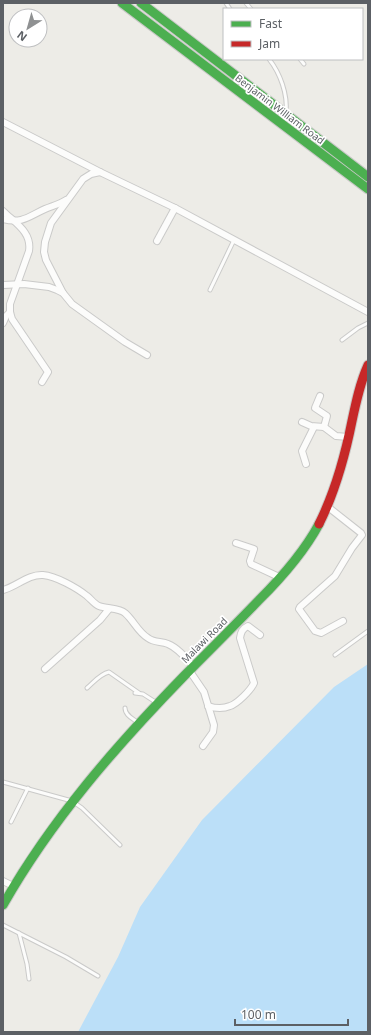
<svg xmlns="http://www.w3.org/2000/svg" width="371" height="1035" font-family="'Noto Sans',sans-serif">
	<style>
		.water { fill: #bbdff8 }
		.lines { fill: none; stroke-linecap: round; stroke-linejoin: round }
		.lane-casing { stroke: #cacac9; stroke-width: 5 }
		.street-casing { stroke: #cacac9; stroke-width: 8 }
		.fast-casing { stroke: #c9c9c7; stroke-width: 11 }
		.jam-casing { stroke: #c9c9c7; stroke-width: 11 }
		.lane { stroke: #fcfcfb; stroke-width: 3 }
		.street { stroke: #fcfcfb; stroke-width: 6 }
		.fast { stroke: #4caf50; stroke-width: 9 }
		.jam { stroke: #c62828; stroke-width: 9 }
		.labels { text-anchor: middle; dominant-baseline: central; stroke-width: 3.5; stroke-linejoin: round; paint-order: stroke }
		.street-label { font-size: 10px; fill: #5c6065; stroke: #fff }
	</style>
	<rect width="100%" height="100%" fill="#edece7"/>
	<path class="water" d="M 368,664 L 368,1032 L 78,1032 L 118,957 L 140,907 L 202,820 L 334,687 Z"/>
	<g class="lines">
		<defs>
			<g id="lane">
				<path d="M 226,3 L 230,9"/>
				<path d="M 246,3 L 251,9"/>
				<path d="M 269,59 C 280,73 288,94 286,113"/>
				<path d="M 300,59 L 304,64"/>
				<path d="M 210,290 L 234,240"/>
				<path d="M 342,340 L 358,328 L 368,323"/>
				<path d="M 335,655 L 368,631"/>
				<path d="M 87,688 C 94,682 100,674 109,672 L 139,693"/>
				<path d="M 135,693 L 143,694 L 157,703"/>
				<path d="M 125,708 C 125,715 132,718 137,722"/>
				<path d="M 3,782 L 72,801 L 82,808 L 120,845"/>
				<path d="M 11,822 L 28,788"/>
				<path d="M 3,925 L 66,957 L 98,976"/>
				<path d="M 19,933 L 27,964 L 29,979"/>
			</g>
			<g id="street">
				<path d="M 3,122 L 100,172 L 175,208 L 368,312"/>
				<path d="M 3,211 C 15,223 32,232 29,251 L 10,304 L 10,312 L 12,319 L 48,372 L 42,382"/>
				<path d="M 3,219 C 23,224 29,216 45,209 C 52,206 60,204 66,200"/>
				<path d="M 157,241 L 175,208"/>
				<path d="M 3,285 L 24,284 L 49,287 L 57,290 L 63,293 L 72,304 L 125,342 L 147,355"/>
				<path d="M 63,293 L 46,260 L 44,252 L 45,242 L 51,223 L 83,179 L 91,174 L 100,172"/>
				<path d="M 3,323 L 6,316 L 10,312"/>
				<path d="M 320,396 L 315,408 L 327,416 L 324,427"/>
				<path d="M 302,422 L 311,426 L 324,427 L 336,436 L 348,437"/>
				<path d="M 306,464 L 302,451 L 314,427"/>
				<path d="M 328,507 L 361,533 L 362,535 L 352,548 L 335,576 L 300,607 L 299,609 L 315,631 L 321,633 L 343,621"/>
				<path d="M 236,543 L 254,549 L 250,561 L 251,564 L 279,577"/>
				<path d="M 3,590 C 16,587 28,574 43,575 C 56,576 77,588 87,596 C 91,599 94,604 99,606 C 107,609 119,608 125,613 C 134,621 138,632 148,638 C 154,643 162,641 168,644 C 178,648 186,658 193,666"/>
				<path d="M 45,669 L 100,620 L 109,609"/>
				<path d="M 189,670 L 204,692 L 214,725 L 213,732 L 203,746"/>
				<path d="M 208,706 C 214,708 223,709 230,706 C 237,704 251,690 254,683 L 240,638 C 241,632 242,629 248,626 L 260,635"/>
				<path d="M 3,881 L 13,886"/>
			</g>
			<g id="fast">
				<path d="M 122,3 L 368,189"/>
				<path d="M 141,3 L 368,177"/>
				<path d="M 3,905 C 52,819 116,746 185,675 C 210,650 235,625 259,600 C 282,577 304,552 319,524"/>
			</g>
			<path id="jam" d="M 319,524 C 335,492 345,456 352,421 C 356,402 360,383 368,365"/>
		</defs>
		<use href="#lane" class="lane-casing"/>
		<use href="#street" class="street-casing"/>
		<use href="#fast" class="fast-casing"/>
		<use href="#jam" class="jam-casing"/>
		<use href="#lane" class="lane"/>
		<use href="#street" class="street"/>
		<use href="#fast" class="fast"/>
		<use href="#jam" class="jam"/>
	</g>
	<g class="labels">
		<g class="street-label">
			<text transform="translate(280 109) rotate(37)">Benjamin William Road</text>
			<text transform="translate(204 640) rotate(-45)">Malawi Road</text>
		</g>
	</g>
	<rect width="371" height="1035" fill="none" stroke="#5c6065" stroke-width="8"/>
	<rect x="223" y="8" width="140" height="52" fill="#ffffff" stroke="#bebfc1"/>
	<rect x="231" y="21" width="20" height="6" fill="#4caf50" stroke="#bebfc1"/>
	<text x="259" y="28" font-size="12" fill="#5c6065">Fast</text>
	<rect x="231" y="41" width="20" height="6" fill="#c62828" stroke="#bebfc1"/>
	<text x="259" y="48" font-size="12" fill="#5c6065">Jam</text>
	<g transform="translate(28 28) rotate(217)"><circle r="19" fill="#ffffff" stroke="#bebfc1"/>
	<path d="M0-3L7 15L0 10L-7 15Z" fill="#8f9192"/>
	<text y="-6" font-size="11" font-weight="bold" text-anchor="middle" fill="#5c6065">N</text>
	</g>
	<path d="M235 1019v6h113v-6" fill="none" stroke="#5c6065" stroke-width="2"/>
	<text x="241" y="1019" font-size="12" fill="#5c6065" stroke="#ffffff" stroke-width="3" paint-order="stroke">100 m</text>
</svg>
